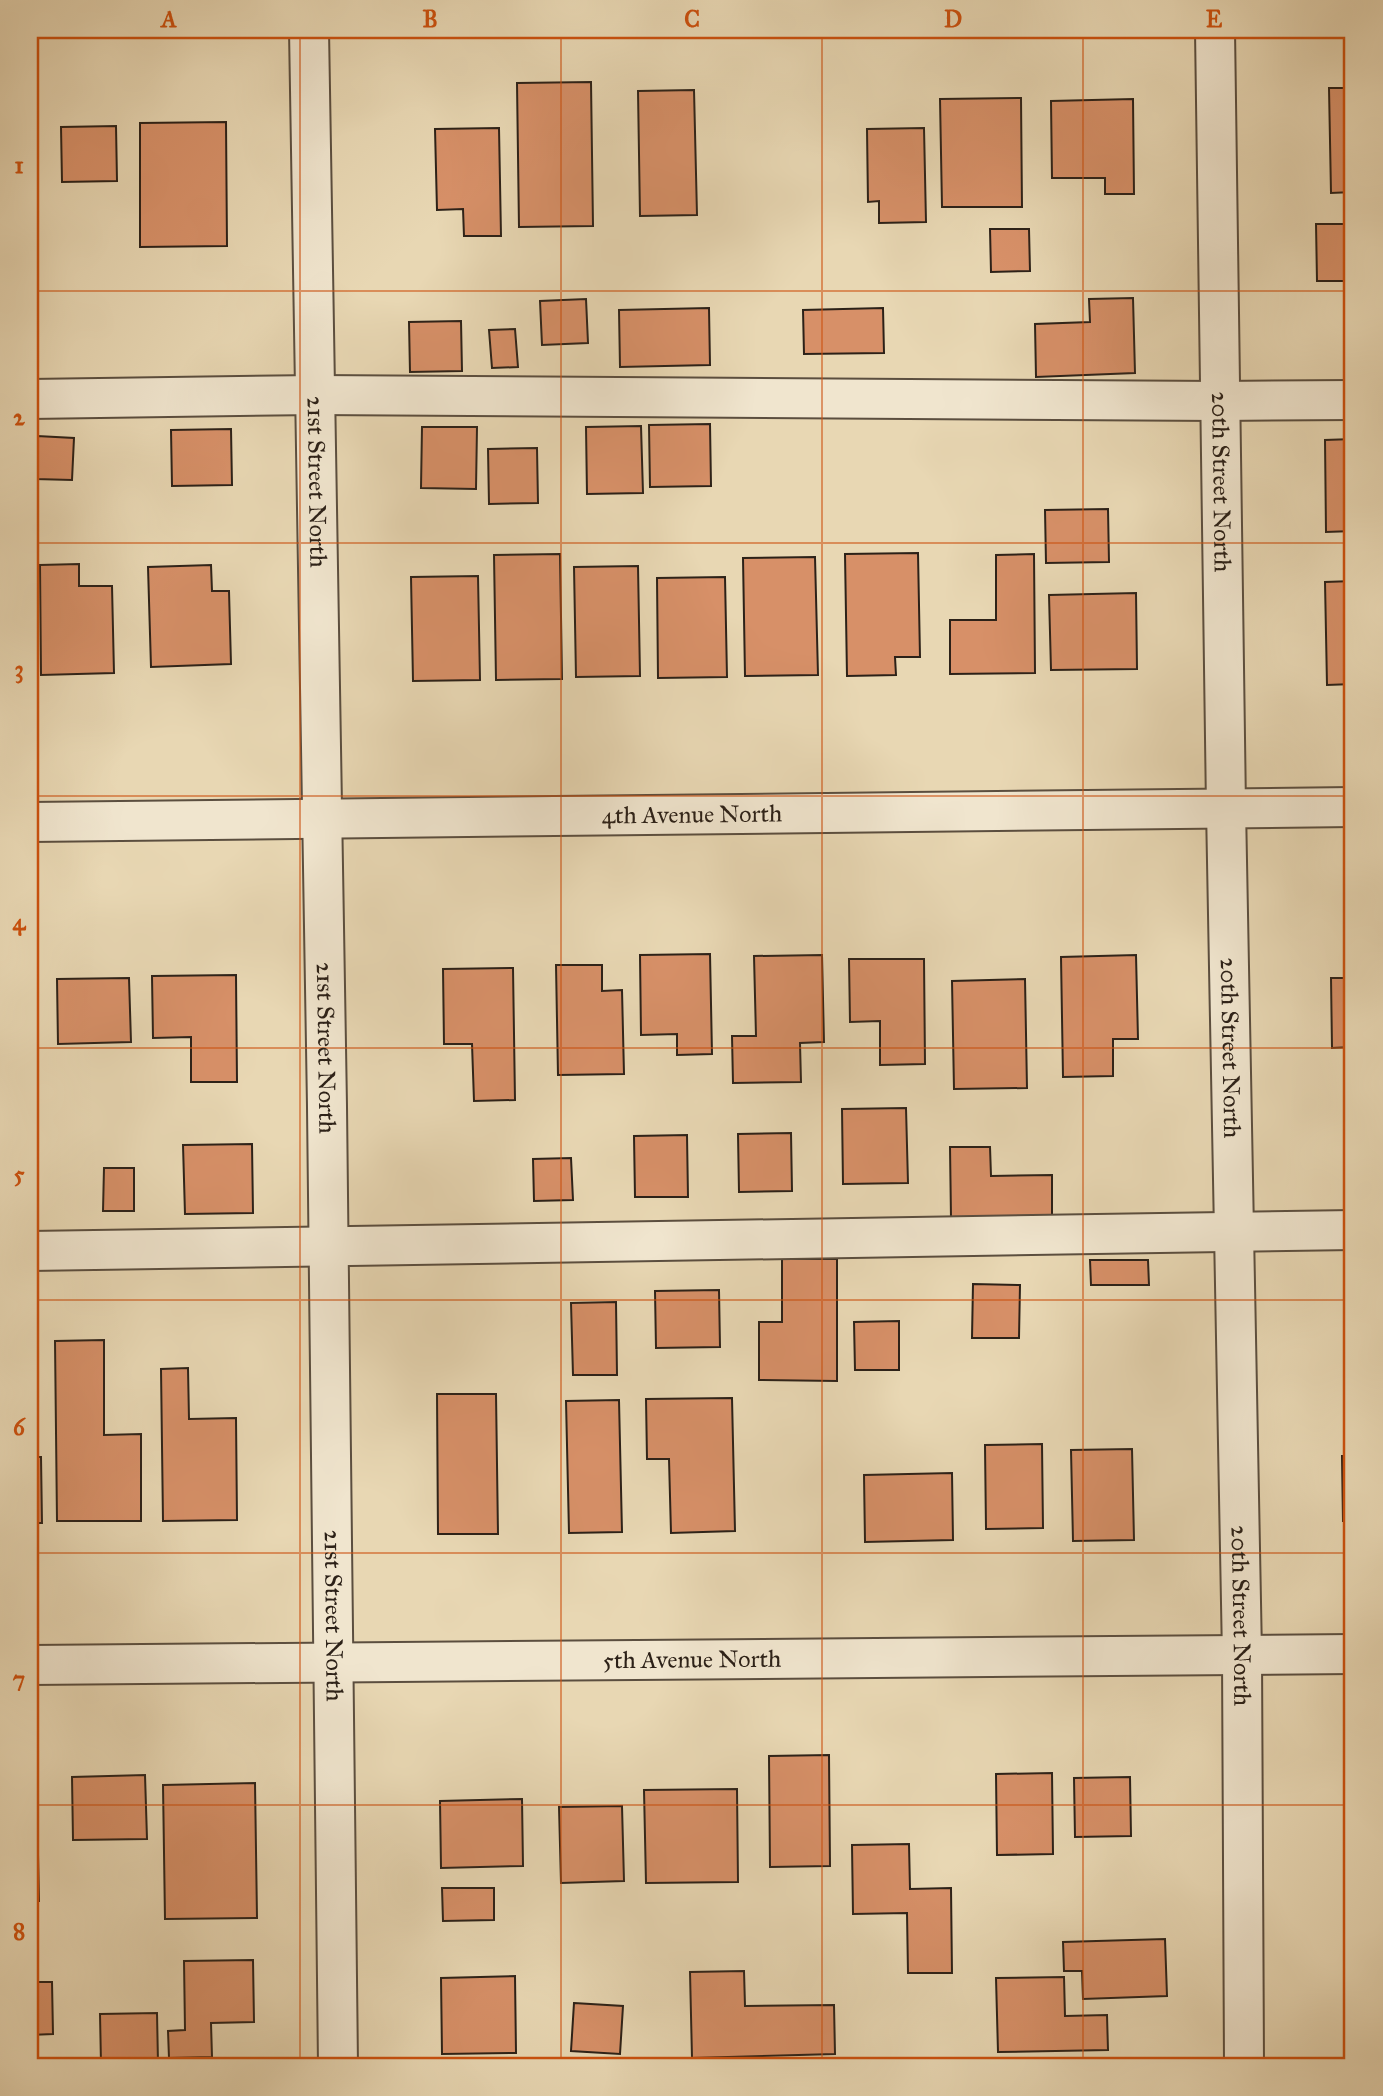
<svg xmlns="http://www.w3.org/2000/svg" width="1383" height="2096" font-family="'IM FELL Great Primer',serif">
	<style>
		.building { fill: #d79068; stroke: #2c2118; stroke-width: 2 }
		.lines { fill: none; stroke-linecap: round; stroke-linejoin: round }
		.minor-casing { stroke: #5b4e3f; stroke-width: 42 }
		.minor { stroke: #f0e5ce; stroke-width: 38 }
		.grid { fill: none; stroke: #cc510e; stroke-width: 2; stroke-opacity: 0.55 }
		.labels { text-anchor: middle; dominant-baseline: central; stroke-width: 7; stroke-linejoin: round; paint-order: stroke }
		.street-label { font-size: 24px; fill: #2c2118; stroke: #f0e5ce }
		.neatline { fill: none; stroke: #cc510e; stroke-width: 2.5 }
		.grid-label { font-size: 23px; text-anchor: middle; font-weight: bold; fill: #cc510e }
	</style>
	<rect width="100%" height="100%" fill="#e8d7b3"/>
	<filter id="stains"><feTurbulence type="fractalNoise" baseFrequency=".00286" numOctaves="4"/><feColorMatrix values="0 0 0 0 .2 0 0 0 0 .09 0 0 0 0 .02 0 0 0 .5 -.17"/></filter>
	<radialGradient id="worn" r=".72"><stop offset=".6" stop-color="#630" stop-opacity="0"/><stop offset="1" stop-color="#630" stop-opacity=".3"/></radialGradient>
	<g class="building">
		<path d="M 591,82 L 593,226 L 519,227 L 517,83 Z"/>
		<path d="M 1329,88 L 1353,88 L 1353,192 L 1331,193 Z"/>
		<path d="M 694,90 L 697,215 L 640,216 L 638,91 Z"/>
		<path d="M 1021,98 L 1022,207 L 942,207 L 940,99 Z"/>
		<path d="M 1133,99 L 1134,194 L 1105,194 L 1105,178 L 1052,178 L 1051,101 Z"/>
		<path d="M 226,122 L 227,246 L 140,247 L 140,123 Z"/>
		<path d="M 116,126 L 117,181 L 62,182 L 61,127 Z"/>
		<path d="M 499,128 L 501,236 L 464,236 L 463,209 L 437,210 L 435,129 Z"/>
		<path d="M 924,128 L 926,222 L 879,223 L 879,201 L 868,202 L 867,129 Z"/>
		<path d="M 1316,224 L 1353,224 L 1353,281 L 1317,281 Z"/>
		<path d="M 990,229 L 1029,229 L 1030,271 L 991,272 Z"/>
		<path d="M 1133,298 L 1135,373 L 1036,377 L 1035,324 L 1090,322 L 1089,299 Z"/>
		<path d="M 586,299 L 588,343 L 542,345 L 540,301 Z"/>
		<path d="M 709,308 L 710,365 L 620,367 L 619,310 Z"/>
		<path d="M 883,308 L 884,353 L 804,354 L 803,310 Z"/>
		<path d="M 461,321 L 462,371 L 410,372 L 409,322 Z"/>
		<path d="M 515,329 L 518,367 L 492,368 L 489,330 Z"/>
		<path d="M 710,424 L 711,486 L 650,487 L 649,425 Z"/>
		<path d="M 641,426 L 643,493 L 587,494 L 586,427 Z"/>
		<path d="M 422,427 L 477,427 L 476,489 L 421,488 Z"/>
		<path d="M 231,429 L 232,485 L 172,486 L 171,430 Z"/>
		<path d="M 37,436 L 74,438 L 72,480 L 35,479 Z"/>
		<path d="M 1353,439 L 1353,531 L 1326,532 L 1325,440 Z"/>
		<path d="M 537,448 L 538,503 L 489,504 L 488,449 Z"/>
		<path d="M 1108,509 L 1109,562 L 1046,563 L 1045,510 Z"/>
		<path d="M 918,553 L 920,657 L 895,657 L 896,675 L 847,676 L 845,554 Z"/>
		<path d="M 560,554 L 562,679 L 496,680 L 494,555 Z"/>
		<path d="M 1034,554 L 1035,673 L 950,674 L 950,620 L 996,620 L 996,555 Z"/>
		<path d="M 815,557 L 818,675 L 745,676 L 743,558 Z"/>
		<path d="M 79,564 L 79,586 L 112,586 L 114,673 L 41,675 L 40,565 Z"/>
		<path d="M 211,565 L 212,591 L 229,591 L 231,664 L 151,667 L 148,567 Z"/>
		<path d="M 638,566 L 640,676 L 576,677 L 574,567 Z"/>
		<path d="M 478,576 L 480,680 L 413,681 L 411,577 Z"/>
		<path d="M 725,577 L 727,677 L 658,678 L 657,578 Z"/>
		<path d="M 1353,581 L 1353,684 L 1327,685 L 1325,582 Z"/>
		<path d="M 1136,593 L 1137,669 L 1051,670 L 1049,595 Z"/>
		<path d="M 710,954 L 712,1054 L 677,1055 L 677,1034 L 641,1035 L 640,955 Z"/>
		<path d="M 822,955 L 824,1042 L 800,1043 L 801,1082 L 733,1083 L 732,1036 L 756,1036 L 754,956 Z"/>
		<path d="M 1136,955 L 1138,1039 L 1113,1039 L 1113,1076 L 1063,1077 L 1061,957 Z"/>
		<path d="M 849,959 L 924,959 L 925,1064 L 880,1065 L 880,1021 L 850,1022 Z"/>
		<path d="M 556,965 L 602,965 L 602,991 L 622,990 L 624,1074 L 558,1075 Z"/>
		<path d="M 513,968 L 515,1100 L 474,1101 L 472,1044 L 444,1044 L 443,969 Z"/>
		<path d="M 236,975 L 237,1082 L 191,1082 L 191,1037 L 153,1038 L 152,976 Z"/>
		<path d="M 129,978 L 131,1042 L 58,1044 L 57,979 Z"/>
		<path d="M 1331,978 L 1353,978 L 1353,1047 L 1332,1048 Z"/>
		<path d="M 1025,979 L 1027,1088 L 954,1089 L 952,981 Z"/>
		<path d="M 906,1108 L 908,1183 L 843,1184 L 842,1109 Z"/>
		<path d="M 791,1133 L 792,1191 L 739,1192 L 738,1134 Z"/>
		<path d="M 687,1135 L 688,1197 L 635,1197 L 634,1136 Z"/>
		<path d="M 252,1144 L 253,1213 L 185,1214 L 183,1145 Z"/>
		<path d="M 950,1147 L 990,1147 L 991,1176 L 1052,1175 L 1052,1217 L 951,1218 Z"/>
		<path d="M 571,1158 L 573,1200 L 534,1201 L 533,1159 Z"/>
		<path d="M 104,1168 L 134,1168 L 134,1211 L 103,1211 Z"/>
		<path d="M 782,1259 L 837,1259 L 837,1381 L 759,1380 L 759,1322 L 782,1322 Z"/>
		<path d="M 1090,1260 L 1148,1260 L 1149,1285 L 1091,1285 Z"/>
		<path d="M 973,1284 L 1020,1285 L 1019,1338 L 972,1338 Z"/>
		<path d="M 719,1290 L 720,1347 L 656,1348 L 655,1291 Z"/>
		<path d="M 616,1302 L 617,1375 L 573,1375 L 571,1303 Z"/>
		<path d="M 899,1321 L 899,1370 L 855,1370 L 854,1322 Z"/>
		<path d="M 104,1340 L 104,1435 L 141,1434 L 141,1521 L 57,1521 L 55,1341 Z"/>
		<path d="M 188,1368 L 189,1419 L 236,1418 L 237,1520 L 163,1521 L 161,1369 Z"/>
		<path d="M 437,1394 L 496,1394 L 498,1534 L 438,1534 Z"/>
		<path d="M 732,1398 L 735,1531 L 671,1533 L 669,1459 L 647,1459 L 646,1399 Z"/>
		<path d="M 619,1400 L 622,1532 L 569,1533 L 566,1401 Z"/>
		<path d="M 1042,1444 L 1043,1528 L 986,1529 L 985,1445 Z"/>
		<path d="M 1132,1449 L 1134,1540 L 1073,1541 L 1071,1450 Z"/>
		<path d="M 1342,1456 L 1353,1456 L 1353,1521 L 1343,1521 Z"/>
		<path d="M 30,1457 L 41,1457 L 42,1523 L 30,1523 Z"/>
		<path d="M 952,1473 L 953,1540 L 865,1542 L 864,1475 Z"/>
		<path d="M 829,1755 L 830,1866 L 770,1867 L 769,1756 Z"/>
		<path d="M 1052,1773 L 1053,1854 L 997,1855 L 996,1774 Z"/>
		<path d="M 145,1775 L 147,1839 L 73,1840 L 72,1777 Z"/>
		<path d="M 1130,1777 L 1131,1836 L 1075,1837 L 1074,1778 Z"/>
		<path d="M 255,1783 L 257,1918 L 165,1919 L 163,1785 Z"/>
		<path d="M 737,1789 L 738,1882 L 646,1883 L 644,1790 Z"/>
		<path d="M 522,1799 L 523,1866 L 441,1868 L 440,1801 Z"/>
		<path d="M 622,1806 L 624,1881 L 561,1883 L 559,1807 Z"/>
		<path d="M 30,1808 L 37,1808 L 39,1901 L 30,1901 Z"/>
		<path d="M 909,1844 L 910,1889 L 951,1888 L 952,1973 L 908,1973 L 907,1913 L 853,1914 L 852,1845 Z"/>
		<path d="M 442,1888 L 494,1888 L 494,1920 L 443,1921 Z"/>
		<path d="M 1165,1939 L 1167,1996 L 1083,1999 L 1082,1971 L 1064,1971 L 1063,1942 Z"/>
		<path d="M 253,1960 L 254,2022 L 211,2023 L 212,2057 L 169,2058 L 168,2031 L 185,2030 L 184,1961 Z"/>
		<path d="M 744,1971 L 745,2006 L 834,2005 L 835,2054 L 692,2058 L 690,1972 Z"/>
		<path d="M 515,1976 L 516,2053 L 442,2054 L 441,1978 Z"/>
		<path d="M 1064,1977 L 1065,2016 L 1107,2015 L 1108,2050 L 998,2052 L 996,1978 Z"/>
		<path d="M 30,1982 L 52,1982 L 53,2034 L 30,2035 Z"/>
		<path d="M 574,2003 L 623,2006 L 620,2054 L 571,2051 Z"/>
		<path d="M 157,2013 L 158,2063 L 101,2064 L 100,2014 Z"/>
	</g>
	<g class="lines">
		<defs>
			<g id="minor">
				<path id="s1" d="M 309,30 C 321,709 333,1387 338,2066"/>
				<path id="s2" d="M 1215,30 L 1226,808 L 1242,1655 L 1244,2066"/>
				<path d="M 30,399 L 316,395 L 1220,401 L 1353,400"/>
				<path id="s3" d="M 30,822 L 1353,807"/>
				<path d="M 30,1251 L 1353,1230"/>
				<path id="s4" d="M 30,1665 L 1353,1654"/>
			</g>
		</defs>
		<use href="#minor" class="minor-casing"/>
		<use href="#minor" class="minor"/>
	</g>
	<path class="grid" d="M 300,30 L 300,2066M 561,30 L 561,2066M 822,30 L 822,2066M 1083,30 L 1083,2066M 30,291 L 1353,291M 30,543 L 1353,543M 30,796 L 1353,796M 30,1048 L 1353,1048M 30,1300 L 1353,1300M 30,1553 L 1353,1553M 30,1805 L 1353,1805"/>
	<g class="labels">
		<g class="street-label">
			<text stroke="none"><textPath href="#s1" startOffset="452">21st Street North</textPath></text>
			<text stroke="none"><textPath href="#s2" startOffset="452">20th Street North</textPath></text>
			<text stroke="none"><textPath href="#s3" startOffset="662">4th Avenue North</textPath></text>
			<text stroke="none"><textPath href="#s1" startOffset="1018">21st Street North</textPath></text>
			<text stroke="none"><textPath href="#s2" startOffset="1018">20th Street North</textPath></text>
			<text stroke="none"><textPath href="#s1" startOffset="1586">21st Street North</textPath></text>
			<text stroke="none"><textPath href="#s2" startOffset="1586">20th Street North</textPath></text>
			<text stroke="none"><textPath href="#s4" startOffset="662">5th Avenue North</textPath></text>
		</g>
	</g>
	<rect width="1383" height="2096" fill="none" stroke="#e8d7b3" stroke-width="77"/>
	<rect x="38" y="38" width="1306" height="2020" class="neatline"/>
	<g class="grid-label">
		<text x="169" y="27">A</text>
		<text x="430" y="27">B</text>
		<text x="692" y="27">C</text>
		<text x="953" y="27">D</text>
		<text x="1214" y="27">E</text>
		<text x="19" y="173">1</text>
		<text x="19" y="425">2</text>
		<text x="19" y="677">3</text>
		<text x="19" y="930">4</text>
		<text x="19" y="1182">5</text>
		<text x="19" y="1435">6</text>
		<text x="19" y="1687">7</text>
		<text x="19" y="1939">8</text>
	</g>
	<rect width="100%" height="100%" filter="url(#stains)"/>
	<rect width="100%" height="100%" fill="url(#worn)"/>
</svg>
